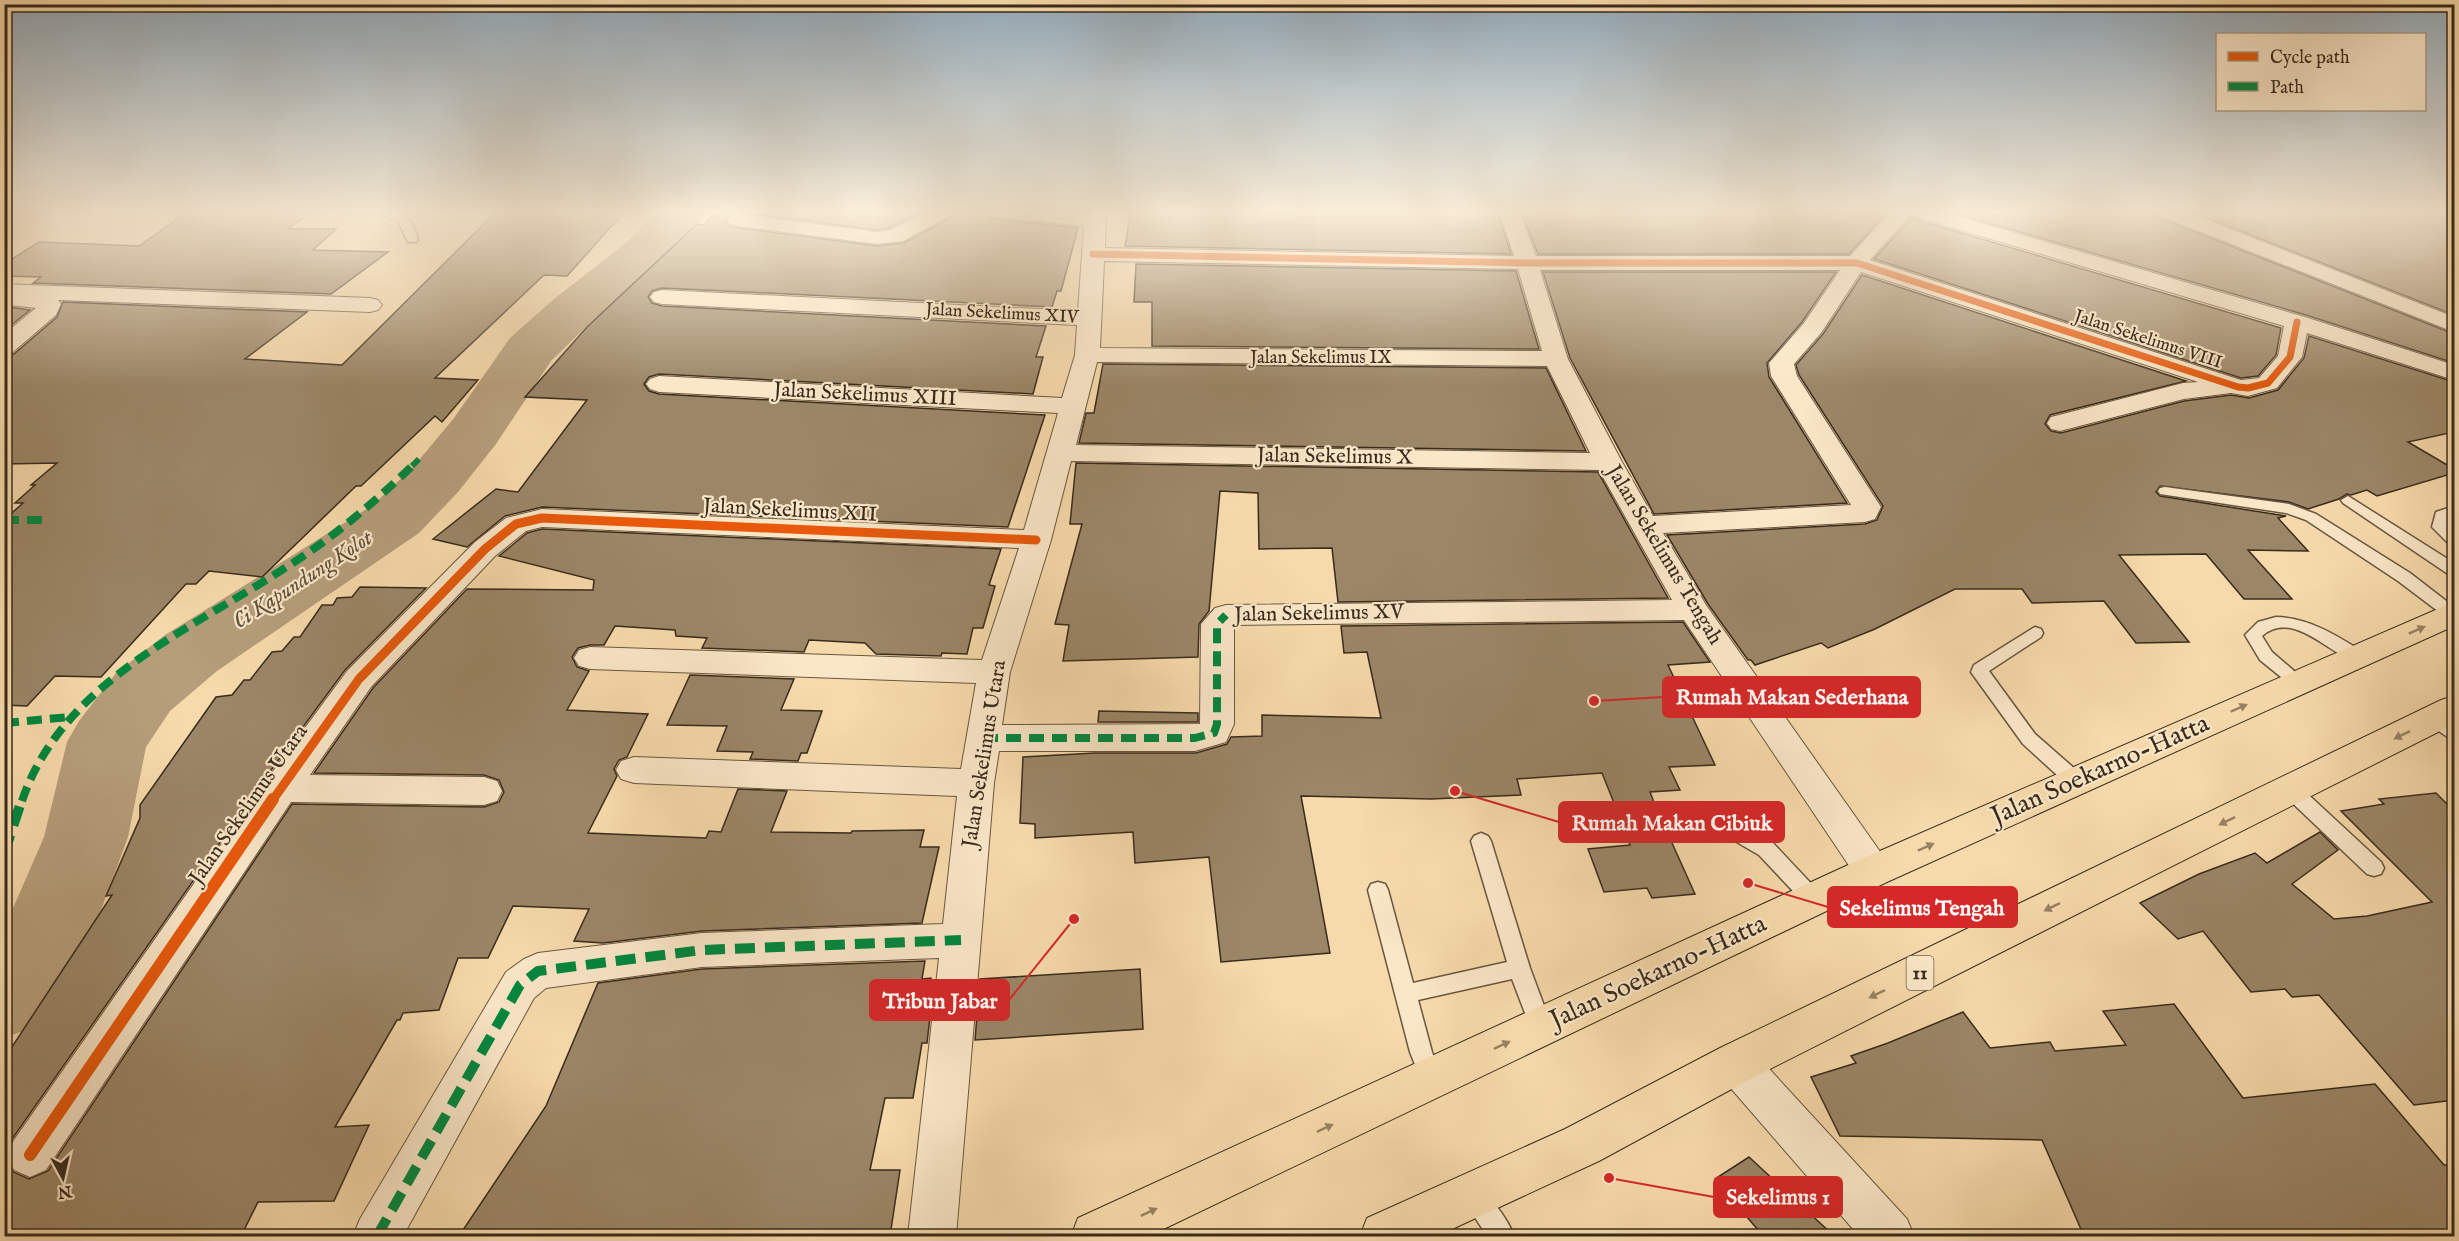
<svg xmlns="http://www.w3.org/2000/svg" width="2459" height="1241" font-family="'IM FELL English',serif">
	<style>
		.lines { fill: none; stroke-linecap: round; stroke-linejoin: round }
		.river { fill: #b69e7b; fill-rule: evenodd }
		.building { fill: #9b8667; stroke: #382b1d; stroke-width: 1.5 }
		.service-casing { stroke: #685740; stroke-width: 3 }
		.minor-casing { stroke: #685740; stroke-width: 2 }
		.trunk-casing { stroke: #382b1d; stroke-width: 2 }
		.service { fill: #fae7c8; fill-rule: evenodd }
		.minor { fill: #fae7c8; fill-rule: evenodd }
		.trunk { fill: #f7daab; fill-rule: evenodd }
		.quiet-far2 { stroke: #00873e; stroke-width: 6; stroke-dasharray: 11 6; stroke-linecap: butt }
		.quiet-far1 { stroke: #00873e; stroke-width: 8; stroke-dasharray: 15 8; stroke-linecap: butt }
		.quiet { stroke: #00873e; stroke-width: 10; stroke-dasharray: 20 10; stroke-linecap: butt }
		.cycleway-far2-casing { stroke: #fae7c8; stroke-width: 10 }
		.cycleway-far1-casing { stroke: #fae7c8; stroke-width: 13 }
		.cycleway-casing { stroke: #fae7c8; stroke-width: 16 }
		.cycleway-far2 { stroke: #e8590c; stroke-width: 7 }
		.cycleway-far1 { stroke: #e8590c; stroke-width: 9 }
		.cycleway { stroke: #e8590c; stroke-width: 12 }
		.oneway { fill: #988264 }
		.labels { text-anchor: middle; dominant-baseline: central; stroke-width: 4.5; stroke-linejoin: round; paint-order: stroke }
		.far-street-label { font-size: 18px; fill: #382b1d; stroke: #fae7c8 }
		.shield { fill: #fae7c8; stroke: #726350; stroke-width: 1.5 }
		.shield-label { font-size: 20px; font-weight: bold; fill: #382b1d }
		.street-label { font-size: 21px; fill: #382b1d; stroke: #fae7c8 }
		.water-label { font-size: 22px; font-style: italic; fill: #5e4e39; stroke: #fae7c8 }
		.near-street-label { font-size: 26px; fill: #382b1d; stroke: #fae7c8 }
		.leader { fill: none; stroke: #d62828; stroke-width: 2 }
		.callout-dot { fill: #d62828; stroke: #fae7c8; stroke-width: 2 }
		.callout { fill: #d62828; stroke: #d62828; stroke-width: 2 }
		.callout-label { font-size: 22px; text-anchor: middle; font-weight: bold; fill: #fff }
	</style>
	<rect width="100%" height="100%" fill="#f7daab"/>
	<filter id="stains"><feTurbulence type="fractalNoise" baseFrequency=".00333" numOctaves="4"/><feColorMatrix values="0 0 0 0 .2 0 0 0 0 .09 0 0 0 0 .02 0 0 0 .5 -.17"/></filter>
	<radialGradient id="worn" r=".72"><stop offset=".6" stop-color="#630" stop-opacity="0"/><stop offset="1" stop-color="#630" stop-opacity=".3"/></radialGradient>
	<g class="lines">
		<path class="river" d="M 657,211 L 707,211 L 663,264 L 592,321 L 551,361 L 496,444 L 458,492 L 419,533 L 217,671 L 170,711 L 146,747 L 128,837 L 95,926 L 82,953 L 37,1026 L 4,1038 L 4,919 L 14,906 L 44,837 L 67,742 L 79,721 L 116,673 L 165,635 L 373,505 L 414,466 L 454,418 L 510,338 L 554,299 L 627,242 Z"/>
	</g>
	<g class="building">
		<path d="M 189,211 L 308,214 L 288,229 L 336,229 L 313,250 L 388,252 L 331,294 L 33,283 L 41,277 L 4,276 L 4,264 L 39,242 L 139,246 Z"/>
		<path d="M 497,211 L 625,211 L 567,276 L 544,275 L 435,378 L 478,380 L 442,422 L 435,416 L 361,486 L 356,486 L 262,577 L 209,571 L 196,584 L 186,584 L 101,677 L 55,676 L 27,706 L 4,705 L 4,520 L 23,503 L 15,503 L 35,485 L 31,485 L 57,463 L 4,464 L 4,356 L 14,354 L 57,317 L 63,302 L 307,312 L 245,359 L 342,365 Z"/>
		<path d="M 716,211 L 923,211 L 889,228 L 877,230 L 738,212 L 729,214 L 725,220 L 729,226 L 738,228 L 877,246 L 904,243 L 952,217 L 956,211 L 983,211 L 987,217 L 995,219 L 1078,228 L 1061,291 L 1057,291 L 1052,307 L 662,288 L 652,291 L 648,297 L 652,303 L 662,306 L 1046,326 L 1036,357 L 1043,357 L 1033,394 L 659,374 L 649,377 L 644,384 L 649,391 L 659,394 L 1045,415 L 1008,527 L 542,507 L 505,516 L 467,547 L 433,539 L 496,489 L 518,492 L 587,400 L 525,397 L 587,327 L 697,224 L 704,225 Z"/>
		<path d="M 1131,211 L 1497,211 L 1511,254 L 1125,246 Z"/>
		<path d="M 1521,211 L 1888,211 L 1849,254 L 1538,254 Z"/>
		<path d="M 1948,211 L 2153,211 L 2157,217 L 2454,334 L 2454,363 L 2306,315 Z"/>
		<path d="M 2190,211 L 2454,211 L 2454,315 Z"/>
		<path d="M 1911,218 L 2281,328 L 2276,355 L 2258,376 L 2241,378 L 1874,259 Z"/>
		<path d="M 1136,264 L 1516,271 L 1539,349 L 1152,346 L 1152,302 L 1134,302 Z"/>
		<path d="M 1543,272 L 1836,272 L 1802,322 L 1767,363 L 1769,377 L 1847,503 L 1654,514 L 1570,358 Z"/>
		<path d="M 1862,275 L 2186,381 L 2050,415 L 2045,424 L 2051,431 L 2061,433 L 2184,401 L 2231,395 L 2249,398 L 2278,390 L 2304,358 L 2309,336 L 2454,382 L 2454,432 L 2408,442 L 2454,469 L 2454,473 L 2377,496 L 2367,490 L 2351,495 L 2347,494 L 2339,499 L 2308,509 L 2289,502 L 2160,486 L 2156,492 L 2160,496 L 2286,516 L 2278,518 L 2308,551 L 2248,550 L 2292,599 L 2244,599 L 2206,554 L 2119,555 L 2189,642 L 2136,643 L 2104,601 L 2032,603 L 2022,589 L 1955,589 L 1875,629 L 1828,648 L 1821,643 L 1755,665 L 1751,660 L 1748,660 L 1708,604 L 1667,535 L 1865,524 L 1877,520 L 1883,506 L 1799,375 L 1796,365 L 1823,334 Z"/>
		<path d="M 4,304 L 9,307 L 30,310 L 4,331 Z"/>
		<path d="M 1103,364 L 1546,368 L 1586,451 L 1079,443 L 1086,413 L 1094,413 Z"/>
		<path d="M 1076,463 L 1598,472 L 1668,598 L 1338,602 L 1332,548 L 1259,549 L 1258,493 L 1220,491 L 1209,611 L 1199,624 L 1198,657 L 1063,661 L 1069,625 L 1055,624 L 1082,524 L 1070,524 Z"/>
		<path d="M 542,529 L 1001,549 L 989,585 L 995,586 L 983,628 L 973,628 L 967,654 L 942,653 L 941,656 L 876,654 L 865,643 L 809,640 L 804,652 L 702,648 L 707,638 L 676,636 L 675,630 L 615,626 L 604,645 L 590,645 L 578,648 L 572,657 L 577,667 L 589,671 L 567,710 L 648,714 L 627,757 L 619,760 L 614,769 L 617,776 L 588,833 L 706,838 L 709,831 L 721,832 L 738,789 L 787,791 L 771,832 L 851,833 L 852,831 L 924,830 L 920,847 L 939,847 L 922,923 L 702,931 L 603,943 L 574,941 L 589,909 L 513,906 L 488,958 L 458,958 L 439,1010 L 403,1013 L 400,1020 L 397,1020 L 335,1127 L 369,1125 L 334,1201 L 258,1202 L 241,1236 L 4,1236 L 4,1059 L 112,895 L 106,896 L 140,818 L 140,805 L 216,697 L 232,695 L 244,680 L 250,680 L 272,652 L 282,651 L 294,637 L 300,637 L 322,605 L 333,605 L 337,598 L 352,597 L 360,587 L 426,588 L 345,670 L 266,777 L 12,1139 L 5,1156 L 13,1172 L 29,1179 L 48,1171 L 292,804 L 484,807 L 499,802 L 504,792 L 499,780 L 484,775 L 314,773 L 373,688 L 467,589 L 593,590 L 594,580 L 499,556 L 527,533 Z"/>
		<path d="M 1683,622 L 1710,662 L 1668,665 L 1715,765 L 1669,767 L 1680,790 L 1650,792 L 1655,805 L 1616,808 L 1602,773 L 1517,779 L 1521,795 L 1431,799 L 1301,796 L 1330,953 L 1221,962 L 1209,857 L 1135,863 L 1133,832 L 1035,838 L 1035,824 L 1020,823 L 1023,757 L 1095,753 L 1196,753 L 1227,744 L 1231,737 L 1262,736 L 1262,715 L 1381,718 L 1367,652 L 1344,653 L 1341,626 Z"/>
		<path d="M 690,675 L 794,679 L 781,710 L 822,711 L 807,753 L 801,753 L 798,761 L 750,759 L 753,752 L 717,751 L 727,726 L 667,725 Z"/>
		<path d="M 1099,711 L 1198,713 L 1198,722 L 1098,722 Z"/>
		<path d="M 2436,793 L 2454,811 L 2454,1100 L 2414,1105 L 2319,995 L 2292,997 L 2285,989 L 2251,992 L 2203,931 L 2178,939 L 2140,903 L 2199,874 L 2255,853 L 2267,863 L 2320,832 L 2338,850 L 2292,884 L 2334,919 L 2367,916 L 2432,902 L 2341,811 L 2384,804 L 2379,799 Z"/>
		<path d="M 1663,823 L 1695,894 L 1652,898 L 1647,888 L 1604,892 L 1588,849 L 1630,845 L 1623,826 Z"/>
		<path d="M 925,961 L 922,979 L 931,978 L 931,982 L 934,982 L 927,1043 L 922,1043 L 913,1098 L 885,1098 L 870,1170 L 900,1170 L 890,1236 L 459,1236 L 546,1106 L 598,983 L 702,969 Z"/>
		<path d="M 1140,969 L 1143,1029 L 975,1040 L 980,979 Z"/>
		<path d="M 2174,1004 L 2243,1098 L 2375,1084 L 2444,1165 L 2454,1165 L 2454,1236 L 2084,1236 L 2042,1140 L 1840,1136 L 1811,1077 L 1856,1063 L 1851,1056 L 1888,1043 L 1963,1012 L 1990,1048 L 2050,1042 L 2055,1051 L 2126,1045 L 2103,1011 Z"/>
		<path d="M 1749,1157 L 1834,1236 L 1763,1236 L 1715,1179 Z"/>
	</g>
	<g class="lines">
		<defs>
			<g id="service">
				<path d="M 374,211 C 399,211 411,212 418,240 L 416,242 L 408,242 L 398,221 Z"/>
				<path d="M 2165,487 L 2289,504 L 2316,514 L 2410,573 L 2454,607 L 2454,619 L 2447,618 L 2398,581 L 2306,520 L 2286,513 L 2160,494 L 2158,491 L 2160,488 Z"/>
				<path d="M 2348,496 L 2454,563 L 2454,575 L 2448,574 L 2343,503 L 2341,500 Z"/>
				<path d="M 2454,506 L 2454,516 L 2448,518 L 2448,526 L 2454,533 L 2454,546 L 2449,544 L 2432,527 L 2436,512 Z"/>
				<path d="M 2276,617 C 2309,618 2336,635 2363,652 L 2365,656 L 2363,660 L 2357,662 C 2328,654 2293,609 2262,636 L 2272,652 L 2307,682 L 2304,686 L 2292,686 L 2260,660 L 2245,635 L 2258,622 Z"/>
				<path d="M 2035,627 L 2041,629 L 2043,633 L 2041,637 L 1989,671 L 2035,734 L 2083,776 L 2085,781 L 2083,786 L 2076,788 L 2069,786 L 2023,744 L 1971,672 L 1974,665 Z"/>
				<path d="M 2437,712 L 2443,713 L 2454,723 L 2454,739 C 2444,737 2433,727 2428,718 L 2431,713 Z"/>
				<path d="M 2291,783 L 2298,785 L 2381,862 L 2384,868 L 2381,874 L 2374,876 L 2367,874 L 2284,795 L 2282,790 L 2284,785 Z"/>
				<path d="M 1673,806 L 1728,818 L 1773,843 L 1820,893 L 1823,899 L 1820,905 L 1813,907 L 1806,905 L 1759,855 L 1716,830 L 1673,820 L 1586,827 L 1579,825 L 1576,820 L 1579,815 L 1586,813 Z"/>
				<path d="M 1481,833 L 1488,836 L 1491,841 L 1530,968 L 1552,1027 L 1549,1034 L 1541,1037 L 1533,1034 L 1512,979 L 1418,1000 L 1432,1052 L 1442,1078 L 1439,1085 L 1431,1088 L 1423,1085 L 1410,1052 L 1368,890 L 1371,884 L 1378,882 L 1385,884 L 1388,890 L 1413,983 L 1507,962 L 1471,841 L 1474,836 Z"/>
				<path d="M 1473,1184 C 1487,1190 1509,1221 1514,1236 L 1487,1236 L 1461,1196 L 1464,1188 Z"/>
			</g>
			<g id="minor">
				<path d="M 928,211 L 954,211 L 951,215 L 903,241 L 877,244 L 738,226 L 731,224 L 727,220 L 731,216 L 738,214 L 877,232 L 890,230 Z"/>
				<path d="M 985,211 L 1058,211 L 1085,214 L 1086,211 L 1106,211 L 1105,248 L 1514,256 L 1499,211 L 1519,211 L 1536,256 L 1850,256 L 1891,211 L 1940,211 L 2305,317 L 2454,365 L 2454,380 L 2307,333 L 2302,357 L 2277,388 L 2248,396 L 2231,393 L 2184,399 L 2060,431 L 2051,429 L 2047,423 L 2051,417 L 2183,383 L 2198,382 L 1861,272 L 1821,333 L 1794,364 L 1797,376 L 1881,507 L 1875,519 L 1865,522 L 1663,533 L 1706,605 L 1886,860 L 1892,871 L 1886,882 L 1873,886 L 1860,882 L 1684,620 L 1234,625 L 1234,724 L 1226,742 L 1195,751 L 999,751 L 994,783 L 956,1236 L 908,1236 L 939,958 L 702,967 L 546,988 L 534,998 L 403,1236 L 353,1236 L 360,1219 L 506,972 L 524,959 L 538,953 L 702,933 L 943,924 L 957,796 L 634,783 L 621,779 L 616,770 L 621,761 L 634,757 L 961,769 L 976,683 L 590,669 L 579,666 L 574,658 L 579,650 L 590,647 L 982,660 L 1019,548 L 542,527 L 526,531 L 495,556 L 371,687 L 310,775 L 484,777 L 497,781 L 502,791 L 497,801 L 484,805 L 291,802 L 46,1170 L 30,1177 L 14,1170 L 7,1155 L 14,1140 L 268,778 L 347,671 L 475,542 L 506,518 L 542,509 L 1024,530 L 1058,413 L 659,392 L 650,389 L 646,384 L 650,379 L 659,376 L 1062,398 L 1075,355 L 1077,325 L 662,304 L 654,302 L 650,297 L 654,292 L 662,290 L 1078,311 L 1084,226 L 995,217 L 988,215 ZM 1910,215 L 2284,326 L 2278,356 L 2259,378 L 2241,380 L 1870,260 ZM 1104,261 L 1518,269 L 1542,351 L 1100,348 ZM 1540,270 L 1840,270 L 1804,323 L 1769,363 L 1771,376 L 1851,505 L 1653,516 L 1622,462 L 1568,359 ZM 1097,362 L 1547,366 L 1590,453 L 1076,445 ZM 1071,461 L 1599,470 L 1672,600 L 1226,605 L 1215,608 L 1201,624 L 1200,724 L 1002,725 L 1010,672 L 1051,540 Z"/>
				<path d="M 2155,211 L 2184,211 L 2454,317 L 2454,332 L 2158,215 Z"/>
				<path d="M 4,284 L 370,298 L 378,300 L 382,305 L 378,310 L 370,312 L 58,300 L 61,304 L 56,315 L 13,352 L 4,354 L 4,334 L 36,308 L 9,305 L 5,300 L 7,298 L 4,298 Z"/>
				<path d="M 1736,1043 L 1751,1049 L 1907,1219 L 1914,1236 L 1859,1236 L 1721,1077 L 1715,1063 L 1721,1049 Z"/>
			</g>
			<g id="trunk">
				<path d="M 2454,602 L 2454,626 L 1887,882 L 1149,1236 L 1071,1236 L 1078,1218 L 1859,860 Z"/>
				<path d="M 2454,696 L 2454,724 L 1752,1078 L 1599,1161 L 1437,1236 L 1360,1236 L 1367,1218 L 1565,1129 L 1720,1048 L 2441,700 Z"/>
			</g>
		</defs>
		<use href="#service" class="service-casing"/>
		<use href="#minor" class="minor-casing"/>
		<use href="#trunk" class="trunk-casing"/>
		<use href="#service" class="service"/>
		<use href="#minor" class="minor"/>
		<use href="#trunk" class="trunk"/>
		<path class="quiet-far2" d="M 412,466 L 419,459"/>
		<g class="quiet-far1">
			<path d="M 4,520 L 45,520"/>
			<path d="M 4,723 L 70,717"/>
			<path d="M 983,738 L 1195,738 L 1214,733 L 1217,724 L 1217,624 L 1226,615"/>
			<path d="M 22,801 C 61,684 186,632 282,570 C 330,540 373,504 413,465"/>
		</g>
		<g class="quiet">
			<path d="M 4,854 L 22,799"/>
			<path d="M 377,1236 L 520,985 L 538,971 L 702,950 L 961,940"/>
		</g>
		<defs>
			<path id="cycleway-far2" d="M 1093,254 L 1527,263 L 1857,263 L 2238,387 L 2248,388 L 2268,383 L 2290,357 L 2297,322"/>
			<path id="cycleway-far1" d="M 272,801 L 359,679 L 485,549 L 516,524 L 542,518 L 1036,540"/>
			<path id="cycleway" d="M 30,1155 L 273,799"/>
		</defs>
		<use href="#cycleway-far2" class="cycleway-far2-casing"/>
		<use href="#cycleway-far1" class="cycleway-far1-casing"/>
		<use href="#cycleway" class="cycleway-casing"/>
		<use href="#cycleway-far2" class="cycleway-far2"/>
		<use href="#cycleway-far1" class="cycleway-far1"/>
		<use href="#cycleway" class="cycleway"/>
	</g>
	<defs><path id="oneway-solid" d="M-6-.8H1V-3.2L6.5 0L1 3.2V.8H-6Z" transform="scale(1.5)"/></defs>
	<g class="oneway">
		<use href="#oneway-solid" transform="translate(2417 630) rotate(-24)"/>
		<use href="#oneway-solid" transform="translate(2239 708) rotate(-24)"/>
		<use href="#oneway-solid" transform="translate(2402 735) rotate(154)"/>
		<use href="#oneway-solid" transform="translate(2227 821) rotate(154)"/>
		<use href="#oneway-solid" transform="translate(1926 847) rotate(-24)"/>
		<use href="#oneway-solid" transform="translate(2052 907) rotate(154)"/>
		<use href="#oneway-solid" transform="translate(1877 994) rotate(154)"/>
		<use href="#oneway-solid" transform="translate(1502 1045) rotate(-25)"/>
		<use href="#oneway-solid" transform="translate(1325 1128) rotate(-25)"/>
		<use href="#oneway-solid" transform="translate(1149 1212) rotate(-25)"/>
	</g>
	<linearGradient id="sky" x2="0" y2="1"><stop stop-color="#94abbc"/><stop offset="0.55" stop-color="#fbeed9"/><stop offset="1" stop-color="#fbeed9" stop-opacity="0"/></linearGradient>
	<rect width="2459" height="385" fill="url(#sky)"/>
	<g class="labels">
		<g class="far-street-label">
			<text transform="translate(1002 314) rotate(3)">Jalan Sekelimus XIV</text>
			<text transform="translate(2148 340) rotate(18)">Jalan Sekelimus VIII</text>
			<text x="1321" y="358">Jalan Sekelimus IX</text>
		</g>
		<rect class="shield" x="1906.5" y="956" width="27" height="34" rx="4.5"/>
		<g class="shield-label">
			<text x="1920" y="973">11</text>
		</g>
		<g class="street-label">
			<text transform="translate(865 395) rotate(3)">Jalan Sekelimus XIII</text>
			<text transform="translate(1335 457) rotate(1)">Jalan Sekelimus X</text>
			<text transform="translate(790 511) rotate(3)">Jalan Sekelimus XII</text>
			<text transform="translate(1664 555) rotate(59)">Jalan Sekelimus Tengah</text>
			<text transform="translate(1319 614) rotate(-1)">Jalan Sekelimus XV</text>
			<text transform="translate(985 754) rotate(-81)">Jalan Sekelimus Utara</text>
			<text transform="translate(249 805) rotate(-55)">Jalan Sekelimus Utara</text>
		</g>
		<g class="water-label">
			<text transform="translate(303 580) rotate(-33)">Ci Kapundung Kolot</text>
		</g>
		<g class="near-street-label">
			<text transform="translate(2100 770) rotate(-24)">Jalan Soekarno-Hatta</text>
			<text transform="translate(1658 972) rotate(-25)">Jalan Soekarno-Hatta</text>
		</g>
	</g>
	<path class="leader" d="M1594 701L1663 697M1455 791L1559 822M1748 883L1828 907M1074 919L1009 1000M1609 1178L1714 1197"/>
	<g class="callout-dot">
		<circle cx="1594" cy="701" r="6"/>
		<circle cx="1455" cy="791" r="6"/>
		<circle cx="1748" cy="883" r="6"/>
		<circle cx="1074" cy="919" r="6"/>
		<circle cx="1609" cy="1178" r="6"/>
	</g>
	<g class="callout">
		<rect x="1663" y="677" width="257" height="40" rx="6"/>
		<rect x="1559" y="802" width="225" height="40" rx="6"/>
		<rect x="1828" y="887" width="189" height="40" rx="6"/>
		<rect x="870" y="980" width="139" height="40" rx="6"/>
		<rect x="1714" y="1177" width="128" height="40" rx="6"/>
	</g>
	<g class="callout-label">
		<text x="1792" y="704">Rumah Makan Sederhana</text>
		<text x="1672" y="830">Rumah Makan Cibiuk</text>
		<text x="1922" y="915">Sekelimus Tengah</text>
		<text x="940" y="1008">Tribun Jabar</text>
		<text x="1778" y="1204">Sekelimus 1</text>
	</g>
	<rect width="2459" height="1241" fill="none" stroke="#f7daab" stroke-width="24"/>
	<rect x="6" y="6" width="2447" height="1229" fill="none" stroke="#382b1d" stroke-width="3"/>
	<rect x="12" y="12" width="2435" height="1217" fill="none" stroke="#382b1d" stroke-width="1.5"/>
	<rect x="2216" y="33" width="210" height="78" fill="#fae7c8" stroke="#ac9c84" stroke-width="1.5"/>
	<rect x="2228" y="52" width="30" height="9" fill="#e8590c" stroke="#ac9c84" stroke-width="1.5"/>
	<text x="2270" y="63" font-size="18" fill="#382b1d">Cycle path</text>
	<rect x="2228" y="82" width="30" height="9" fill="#00873e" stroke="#ac9c84" stroke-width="1.5"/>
	<text x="2270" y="93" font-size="18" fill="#382b1d">Path</text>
	<g transform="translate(63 1178) rotate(172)" stroke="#fae7c8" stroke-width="4.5" paint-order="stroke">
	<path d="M0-4.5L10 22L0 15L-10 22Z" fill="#382b1d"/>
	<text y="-9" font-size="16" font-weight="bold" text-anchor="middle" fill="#382b1d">N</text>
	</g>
	<rect width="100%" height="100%" filter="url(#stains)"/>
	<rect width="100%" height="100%" fill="url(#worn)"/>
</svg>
